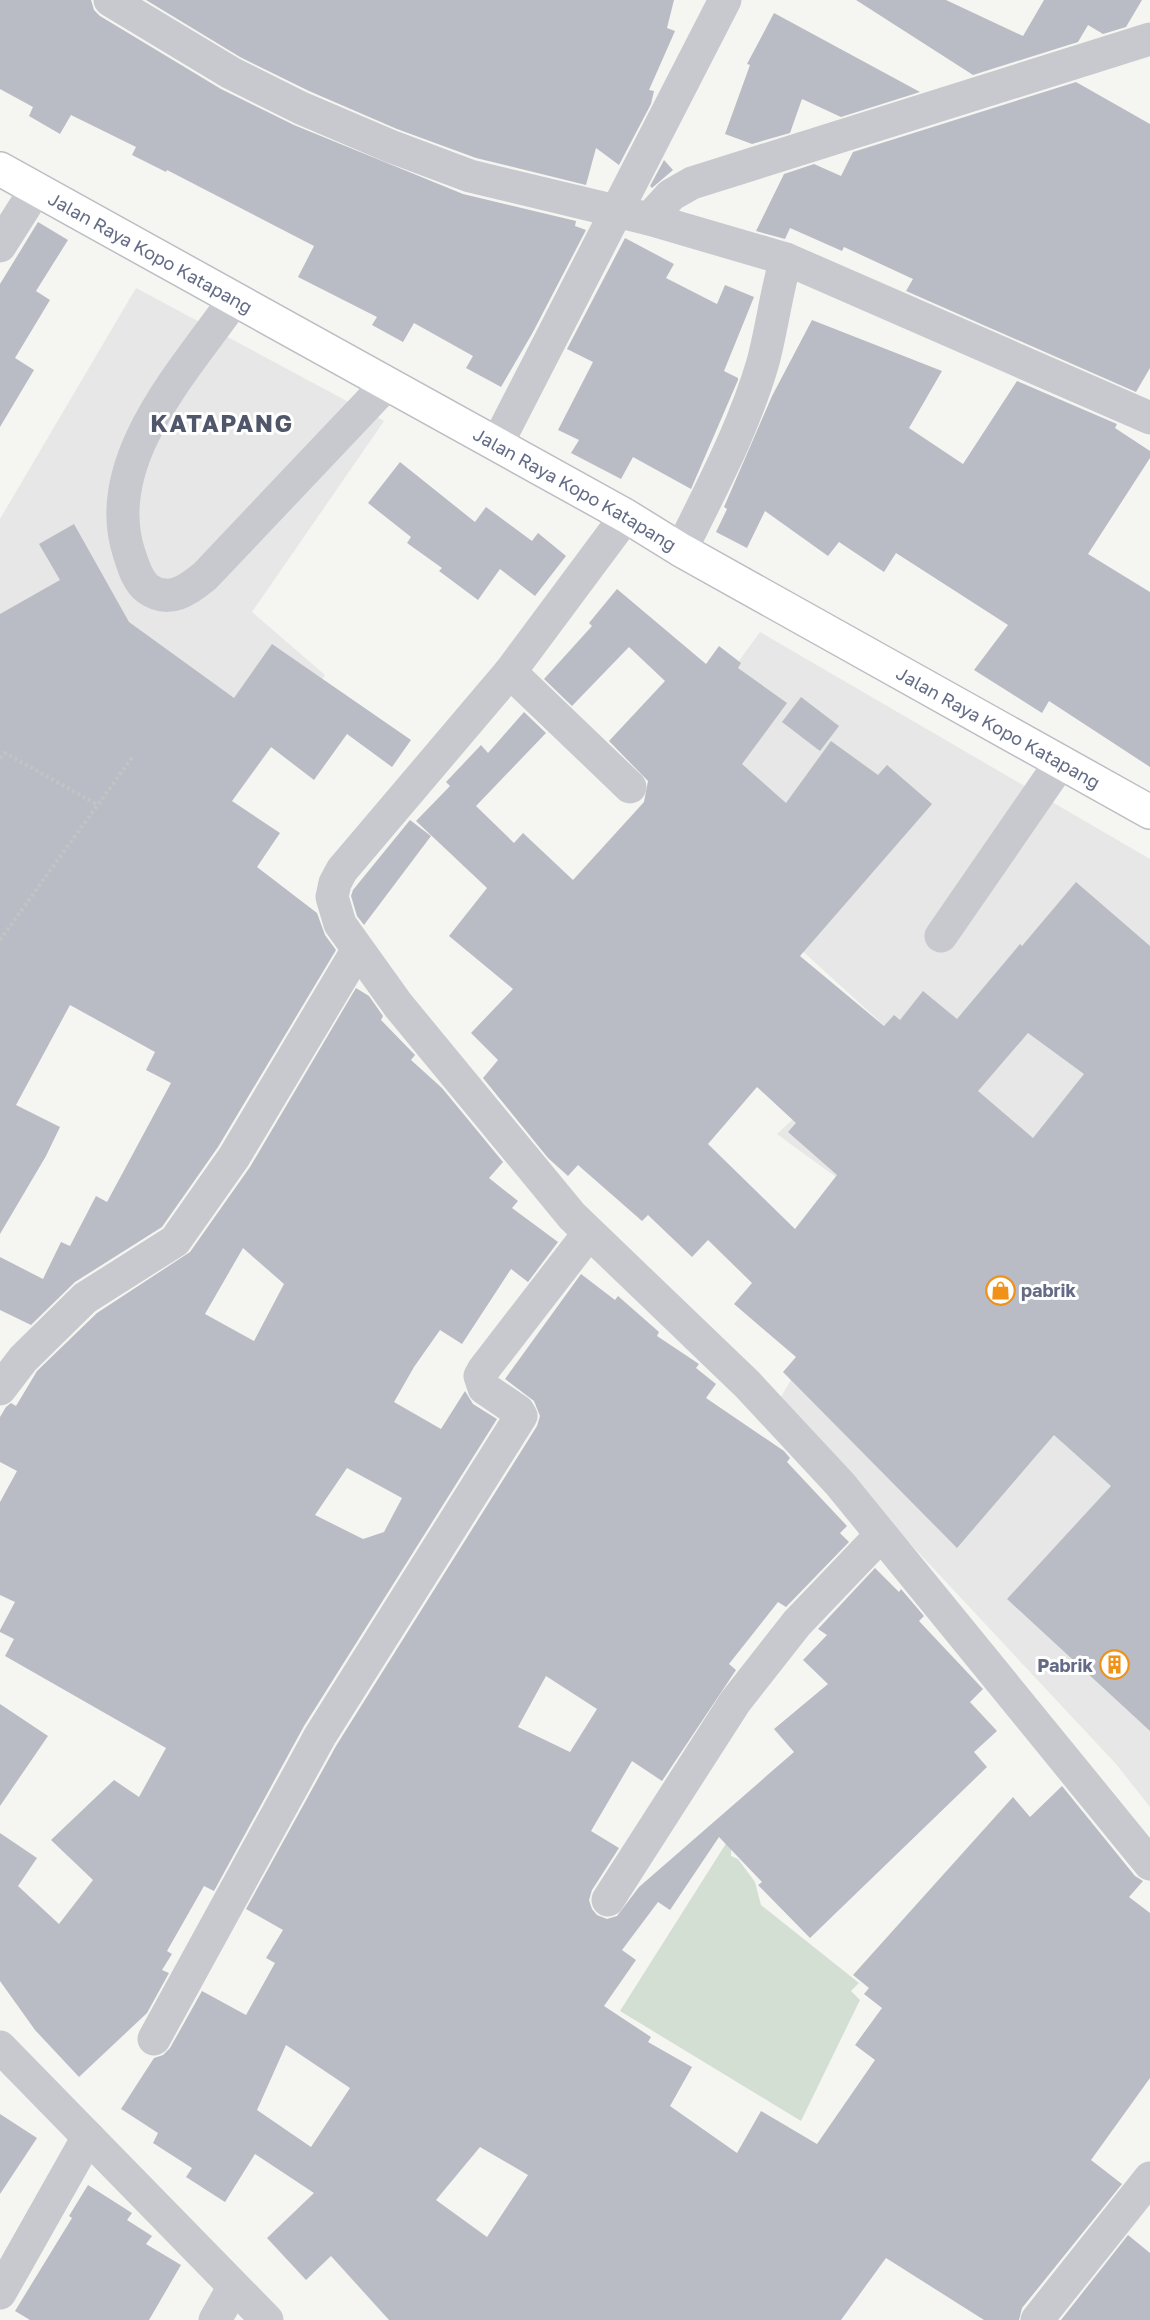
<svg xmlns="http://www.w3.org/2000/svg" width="1150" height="2320" font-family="'Golos Text',sans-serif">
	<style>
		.built { fill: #e6e7e6 }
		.green { fill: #d4dfd3 }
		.building { fill: #b9bcc4; fill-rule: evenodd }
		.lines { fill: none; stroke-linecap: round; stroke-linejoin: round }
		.major-casing { stroke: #bcbec3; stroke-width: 36 }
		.path { stroke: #c3c3c5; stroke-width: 4; stroke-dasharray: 3 3; stroke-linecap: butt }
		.minor { stroke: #c8c9ce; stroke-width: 33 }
		.major { stroke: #fff; stroke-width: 33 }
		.labels { text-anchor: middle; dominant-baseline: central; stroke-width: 6; stroke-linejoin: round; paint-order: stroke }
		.street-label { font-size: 18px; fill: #636b86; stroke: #fff }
		.poi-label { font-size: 18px; font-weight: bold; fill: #636b86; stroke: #fff; text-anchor: start }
		.district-label { font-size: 24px; font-weight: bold; letter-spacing: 1.5px; fill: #51576a; stroke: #fff }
	</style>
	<rect width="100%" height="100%" fill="#f5f6f2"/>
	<g class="built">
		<path d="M 136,288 L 384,421 L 252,612 L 325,675 L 229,805 L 0,627 L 0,519 Z"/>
		<path d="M 760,632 L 1150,859 L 1150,1807 L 1116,1764 L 778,1402 L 888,1215 L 777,1134 L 889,1030 L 679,838 L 680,742 Z"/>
	</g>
	<path class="green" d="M 732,1834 L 731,1856 L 738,1859 L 755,1882 L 761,1905 L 859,1983 L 851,1991 L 860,2000 L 801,2121 L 620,2011 Z"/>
	<g class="building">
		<path d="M 0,0 L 91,0 L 94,10 L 100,16 L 221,89 L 294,125 L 463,194 L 576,221 L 575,226 L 586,230 L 533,332 L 501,387 L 466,368 L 473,356 L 414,323 L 403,342 L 372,325 L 377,317 L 298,277 L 314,246 L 167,170 L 166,172 L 132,155 L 136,147 L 71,115 L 60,134 L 29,116 L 33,107 L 0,89 Z"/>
		<path d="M 146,0 L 674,0 L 667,28 L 675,31 L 649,90 L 654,91 L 651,104 L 619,165 L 596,148 L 586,185 L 476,158 L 397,129 L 309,91 L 240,57 Z"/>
		<path d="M 856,0 L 946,0 L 1023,36 L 1044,0 L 1142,0 L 1126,27 L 1103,34 L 1088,25 L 1078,42 L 973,75 Z"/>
		<path d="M 774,13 L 920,92 L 841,117 L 802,99 L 790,133 L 752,144 L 725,134 L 750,65 L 747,64 Z"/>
		<path d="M 1076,82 L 1150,124 L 1150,368 L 1136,392 L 906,291 L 913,279 L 844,247 L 842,251 L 790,228 L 785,239 L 756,231 L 784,174 L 814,164 L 841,176 L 853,152 Z"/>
		<path d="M 664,160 L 673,170 L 652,188 L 650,186 Z"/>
		<path d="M 38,222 L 68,240 L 36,291 L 50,300 L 15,358 L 34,370 L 0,427 L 0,284 Z"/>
		<path d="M 625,238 L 674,264 L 666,278 L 717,304 L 725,285 L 754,297 L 724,371 L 738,378 L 738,380 L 691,489 L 633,457 L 621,479 L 571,453 L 579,440 L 558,430 L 593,362 L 567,349 Z"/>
		<path d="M 812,320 L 942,371 L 909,428 L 963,464 L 1017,381 L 1117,424 L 1115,428 L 1150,451 L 1150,458 L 1088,554 L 1150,592 L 1150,767 L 1049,701 L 1042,713 L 974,670 L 1008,625 L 896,553 L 884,572 L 839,542 L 828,556 L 765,511 L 747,548 L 716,532 L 727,509 L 724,507 L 772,396 Z"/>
		<path d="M 400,462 L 475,522 L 486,507 L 532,541 L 538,533 L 566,556 L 535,596 L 500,569 L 478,600 L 439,571 L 442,568 L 407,543 L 411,537 L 368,503 Z"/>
		<path d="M 74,524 L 129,622 L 234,698 L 272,644 L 411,740 L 392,767 L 347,734 L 314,780 L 271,747 L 232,801 L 280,833 L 257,867 L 317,913 L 325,935 L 336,950 L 218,1147 L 162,1227 L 75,1282 L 31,1325 L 0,1310 L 0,1257 L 43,1279 L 61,1242 L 70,1246 L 96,1196 L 107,1202 L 171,1083 L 146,1070 L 155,1052 L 70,1005 L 16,1105 L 60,1127 L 46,1156 L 0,1234 L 0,614 L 60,580 L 39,544 Z"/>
		<path d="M 617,589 L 706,664 L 719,646 L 741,663 L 738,668 L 787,703 L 742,764 L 786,803 L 831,741 L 878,775 L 887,765 L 932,804 L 800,956 L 884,1026 L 894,1015 L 900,1020 L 923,991 L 957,1019 L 1020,944 L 1022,946 L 1076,882 L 1150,946 L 1150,1731 L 1007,1599 L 1111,1486 L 1054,1435 L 957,1548 L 783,1372 L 796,1357 L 734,1304 L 752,1283 L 708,1240 L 692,1257 L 648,1215 L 642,1221 L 578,1165 L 568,1176 L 548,1158 L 483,1078 L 498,1060 L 471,1033 L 513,989 L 449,936 L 487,888 L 416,821 L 450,786 L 446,782 L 481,745 L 488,753 L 524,712 L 546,733 L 476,806 L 514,843 L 523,833 L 573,880 L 644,802 L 648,781 L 609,741 L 665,681 L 629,647 L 572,706 L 544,679 L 592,626 L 589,623 ZM 1028,1033 L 1084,1074 L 1033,1138 L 978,1091 ZM 757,1087 L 796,1123 L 788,1132 L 837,1175 L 795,1229 L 708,1144 Z"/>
		<path d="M 801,697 L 839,726 L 820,751 L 782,722 Z"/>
		<path d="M 410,820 L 431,836 L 364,925 L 357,916 L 351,896 L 353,890 Z"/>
		<path d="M 356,988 L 369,996 L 383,1016 L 381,1020 L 415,1055 L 411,1060 L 442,1088 L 503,1162 L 489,1178 L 518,1201 L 512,1208 L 558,1242 L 528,1282 L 511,1269 L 462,1344 L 440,1330 L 414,1367 L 394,1402 L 441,1429 L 465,1391 L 473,1404 L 497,1419 L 304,1726 L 214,1891 L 204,1886 L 167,1951 L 172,1954 L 162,1970 L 169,1973 L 147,2013 L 79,2077 L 35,2030 L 0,1981 L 0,1833 L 37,1858 L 18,1886 L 59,1924 L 93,1880 L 51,1840 L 114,1780 L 139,1797 L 166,1748 L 5,1656 L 14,1639 L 0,1632 L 0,1630 L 15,1602 L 0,1595 L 0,1502 L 17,1471 L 0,1462 L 0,1417 L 6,1407 L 11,1403 L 16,1406 L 37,1371 L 97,1313 L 190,1252 L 250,1167 ZM 243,1248 L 284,1284 L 254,1341 L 205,1314 ZM 347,1468 L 402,1498 L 384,1532 L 363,1539 L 315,1515 Z"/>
		<path d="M 581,1274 L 615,1300 L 618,1296 L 659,1332 L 657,1336 L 699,1364 L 696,1368 L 716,1384 L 706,1398 L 784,1451 L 790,1458 L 787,1462 L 847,1526 L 840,1533 L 849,1542 L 786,1607 L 778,1602 L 729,1664 L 736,1670 L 662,1781 L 632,1761 L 591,1831 L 619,1848 L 592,1890 L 589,1900 L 592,1909 L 597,1915 L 607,1919 L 617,1916 L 639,1887 L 794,1752 L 774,1729 L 828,1684 L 803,1660 L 827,1635 L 818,1629 L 875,1568 L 899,1592 L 901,1589 L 924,1616 L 919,1621 L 983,1689 L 970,1702 L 997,1731 L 974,1752 L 987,1767 L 810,1938 L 758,1885 L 762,1882 L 719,1837 L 670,1910 L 658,1902 L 622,1950 L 636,1960 L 604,2006 L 651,2037 L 648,2042 L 692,2067 L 670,2106 L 737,2153 L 761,2111 L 817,2144 L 875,2060 L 855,2045 L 882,2008 L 864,1994 L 869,1988 L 853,1975 L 1013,1797 L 1030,1817 L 1062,1786 L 1135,1876 L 1143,1881 L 1129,1897 L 1150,1913 L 1150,2078 L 1091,2160 L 1122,2184 L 1022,2308 L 1019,2320 L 984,2320 L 886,2258 L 841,2320 L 389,2320 L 331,2256 L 306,2280 L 267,2238 L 314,2193 L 255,2154 L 225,2202 L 186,2177 L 192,2168 L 153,2143 L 158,2133 L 121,2109 L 154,2058 L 163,2055 L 170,2048 L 202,1991 L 246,2015 L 275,1963 L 266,1958 L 283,1930 L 246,1909 L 336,1746 L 537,1426 L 540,1416 L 534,1401 L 505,1379 ZM 546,1676 L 597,1709 L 570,1752 L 518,1727 ZM 286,2045 L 350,2088 L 311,2147 L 257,2110 ZM 480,2147 L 528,2175 L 487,2237 L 436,2200 Z"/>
		<path d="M 0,1704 L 48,1736 L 0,1806 Z"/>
		<path d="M 0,2114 L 37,2138 L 0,2194 Z"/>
		<path d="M 88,2185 L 132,2213 L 127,2220 L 152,2236 L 146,2244 L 181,2265 L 149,2320 L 30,2320 L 15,2311 L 72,2218 L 69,2216 Z"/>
		<path d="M 1128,2235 L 1150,2253 L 1150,2320 L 1061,2320 Z"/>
	</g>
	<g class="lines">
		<defs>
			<g id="major">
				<path id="s1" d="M 0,169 L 626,516 L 681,550 L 1150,812"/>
			</g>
		</defs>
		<use href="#major" class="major-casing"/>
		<g class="path">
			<path d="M 0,758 L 5,753 L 98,805"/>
			<path d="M 0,940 L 133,756"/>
		</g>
		<g class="minor">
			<path d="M 110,0 L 231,73 L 301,108 L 390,146 L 470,176 L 649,219 L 786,259 L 1150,418"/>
			<path d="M 649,219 L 671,195 L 692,183 L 1150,39"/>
			<path d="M 0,246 L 36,189"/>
			<path d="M 234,300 C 185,370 99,461 129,553 C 133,565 137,581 148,589 C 169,604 188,590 205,576 L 386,385"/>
			<path d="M 497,444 L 725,0"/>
			<path d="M 626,516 L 510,672 L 342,870 L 335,883 L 332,897 L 340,924 L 398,1005 L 572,1216 L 747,1384 L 840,1484 L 1150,1864"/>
			<path d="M 681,550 C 711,489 744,428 763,362 C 772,328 776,293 786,259"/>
			<path d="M 510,672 L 630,787"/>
			<path d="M 941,936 L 1061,762"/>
			<path d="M 0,1389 L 23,1359 L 85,1298 L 175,1241 L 234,1157 L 357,951"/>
			<path d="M 608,1900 L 735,1702 L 797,1623 L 881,1535"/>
			<path d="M 154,2039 L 320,1736 L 521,1416 L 518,1411 L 484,1388 L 480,1376 L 484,1369 L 589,1233"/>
			<path d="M 0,2047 L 267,2320"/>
			<path d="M 0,2293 L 88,2137"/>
			<path d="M 215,2320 L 233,2288"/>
			<path d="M 1037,2320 L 1150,2178"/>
		</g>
		<use href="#major" class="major"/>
	</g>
	<defs>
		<symbol id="shop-ring" viewBox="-11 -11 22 22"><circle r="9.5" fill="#fff" stroke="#f19218" stroke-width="1.5"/><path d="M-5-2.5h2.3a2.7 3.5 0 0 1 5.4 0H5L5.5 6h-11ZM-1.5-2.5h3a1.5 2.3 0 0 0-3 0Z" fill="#f19218"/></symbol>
		<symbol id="building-ring" viewBox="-11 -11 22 22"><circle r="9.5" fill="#fff" stroke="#f19218" stroke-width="1.5"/><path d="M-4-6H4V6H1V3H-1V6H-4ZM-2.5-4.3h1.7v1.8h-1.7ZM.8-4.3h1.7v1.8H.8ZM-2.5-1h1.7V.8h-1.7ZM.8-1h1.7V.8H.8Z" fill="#f19218"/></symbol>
	</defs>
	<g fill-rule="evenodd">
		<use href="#shop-ring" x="984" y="1274" width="33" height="33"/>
		<use href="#building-ring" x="1098" y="1648" width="33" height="33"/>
	</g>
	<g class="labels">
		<g class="street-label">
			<text stroke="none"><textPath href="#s1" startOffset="172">Jalan Raya Kopo Katapang</textPath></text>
			<text stroke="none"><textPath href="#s1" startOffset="658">Jalan Raya Kopo Katapang</textPath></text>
			<text stroke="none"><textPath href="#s1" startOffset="1144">Jalan Raya Kopo Katapang</textPath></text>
		</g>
		<g class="poi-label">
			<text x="1021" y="1290">pabrik</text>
			<text x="1093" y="1665" text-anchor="end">Pabrik</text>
		</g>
		<g class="district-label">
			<text x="222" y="422">KATAPANG</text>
		</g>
	</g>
</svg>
